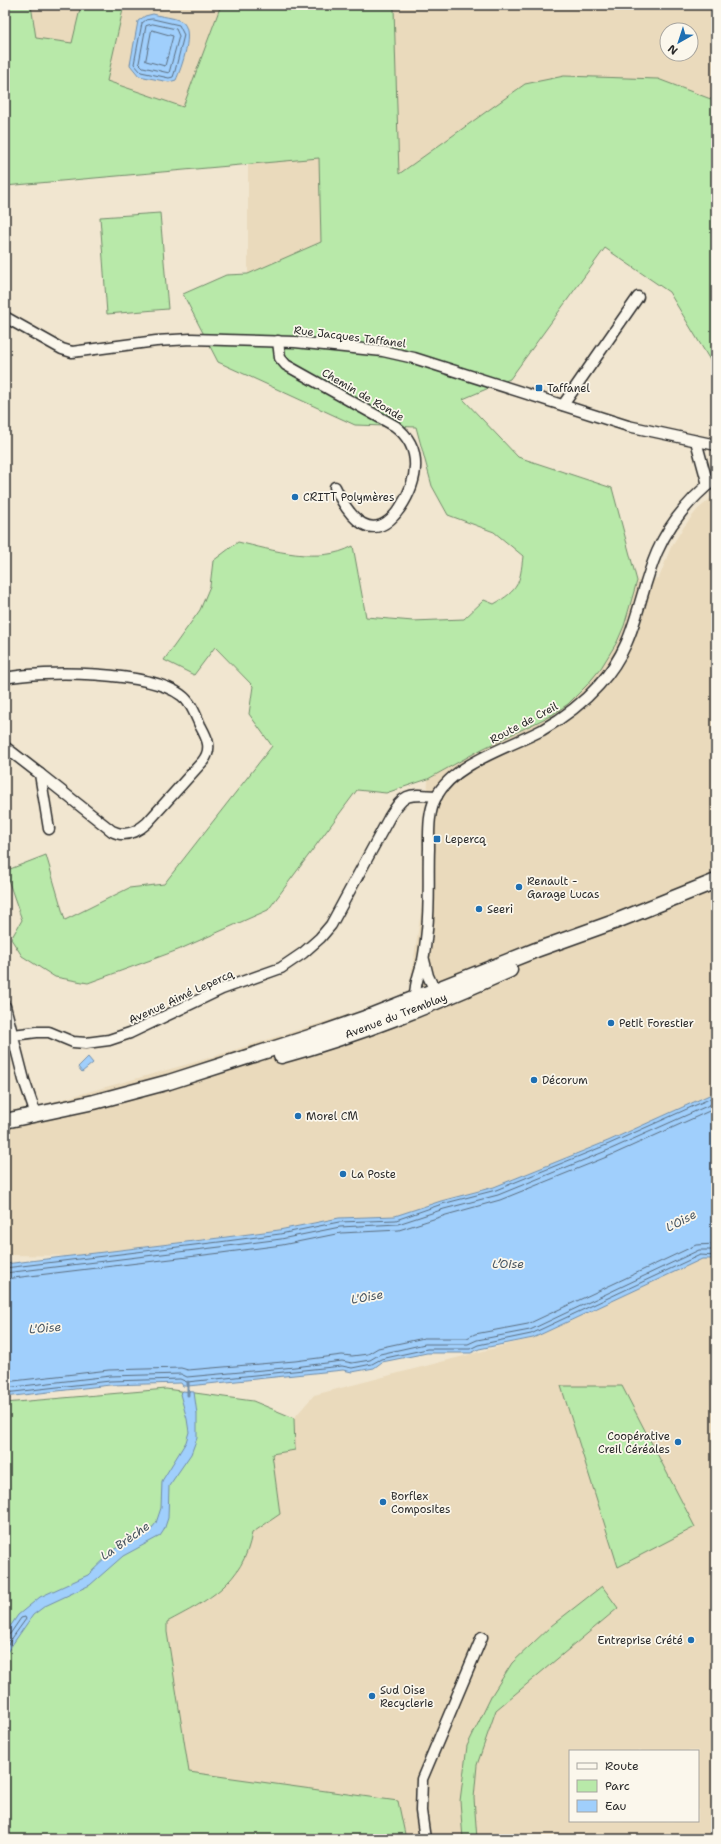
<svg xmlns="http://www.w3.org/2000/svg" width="721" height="1844" font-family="'Shantell Sans',sans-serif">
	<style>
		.built { fill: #eadabc; fill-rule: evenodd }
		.green { fill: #b8e9a9; stroke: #728a6a }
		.water { fill: #a0cffc; stroke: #718da8 }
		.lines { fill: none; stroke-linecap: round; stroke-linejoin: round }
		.shore { stroke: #5a6d7f; stroke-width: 1 }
		.stream { stroke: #718da8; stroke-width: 3 }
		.minor-casing { stroke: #2b2b2b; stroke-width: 13 }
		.secondary-casing { stroke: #2b2b2b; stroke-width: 17 }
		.minor { stroke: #fbf7ec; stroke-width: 10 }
		.secondary { stroke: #fbf7ec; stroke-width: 14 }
		.poi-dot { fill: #1f6fb2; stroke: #fbf7ec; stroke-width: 1.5 }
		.labels { text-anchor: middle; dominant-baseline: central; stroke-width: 3.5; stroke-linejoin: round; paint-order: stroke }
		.street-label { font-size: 11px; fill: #2b2b2b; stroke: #fbf7ec }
		.poi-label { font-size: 11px; fill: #2b2b2b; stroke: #fbf7ec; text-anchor: start }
		.water-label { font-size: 12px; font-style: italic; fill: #48545f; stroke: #fbf7ec }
	</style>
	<rect width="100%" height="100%" fill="#f1e6d0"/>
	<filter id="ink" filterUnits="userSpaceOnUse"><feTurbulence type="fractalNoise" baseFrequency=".025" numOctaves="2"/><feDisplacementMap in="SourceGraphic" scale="8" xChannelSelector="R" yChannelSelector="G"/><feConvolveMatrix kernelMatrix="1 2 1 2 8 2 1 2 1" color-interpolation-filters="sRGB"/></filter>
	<g filter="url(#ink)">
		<g class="built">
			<path d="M 5,5 L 716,5 L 716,130 L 321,242 L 248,274 L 248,164 L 5,186 ZM 667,30 L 691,30 L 691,54 L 667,54 Z"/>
			<path d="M 716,494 L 716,1092 L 608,1141 L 494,1187 L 441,1201 L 396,1216 L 339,1218 L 279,1230 L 77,1256 L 5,1255 L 5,1112 L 45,1104 L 192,1063 L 408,996 L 422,906 L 428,779 L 482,749 L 624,626 L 637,581 L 659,578 L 671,547 L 683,528 L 697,510 Z"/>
			<path d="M 702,1258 L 716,1260 L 716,1839 L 178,1839 L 167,1622 L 211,1598 L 250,1544 L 252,1533 L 280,1514 L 272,1454 L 295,1450 L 294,1418 L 314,1395 L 533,1338 ZM 570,1751 L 698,1751 L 698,1821 L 570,1821 Z"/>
		</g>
		<g class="green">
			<path d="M 5,5 L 31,5 L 36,38 L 72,43 L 81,5 L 124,5 L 107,81 L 183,107 L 221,5 L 388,5 L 394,8 L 399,174 L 525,84 L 564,76 L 658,79 L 716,101 L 716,370 L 669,292 L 605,248 L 510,379 L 463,399 L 518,457 L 612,488 L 637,581 L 624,626 L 617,642 L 601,668 L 587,685 L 568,704 L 552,715 L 482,749 L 428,779 L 386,793 L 357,790 L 268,910 L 178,950 L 88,983 L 55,977 L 22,956 L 11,939 L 22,920 L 5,871 L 46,855 L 65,920 L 129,888 L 164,884 L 272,746 L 249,714 L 253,686 L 215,647 L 194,675 L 164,660 L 200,610 L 210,586 L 213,561 L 238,542 C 272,550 319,565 353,546 L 366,617 L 413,621 L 464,619 L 484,600 L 494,604 C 519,590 520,583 523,556 L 494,532 L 448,515 L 432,486 L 416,427 L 355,425 L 218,362 L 183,294 L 226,275 L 248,274 L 321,242 L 319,158 L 5,186 Z"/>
			<path d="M 160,213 L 168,309 L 107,314 L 100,217 Z"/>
			<path d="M 561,1386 L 622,1386 L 695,1527 L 618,1567 Z"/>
			<path d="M 166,1389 L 253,1401 L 294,1418 L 295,1450 L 272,1454 L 280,1514 L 252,1533 C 243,1584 208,1600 167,1622 L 167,1632 L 189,1772 L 398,1801 L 406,1839 L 5,1839 L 5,1403 Z"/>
			<path d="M 602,1586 L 618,1608 L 496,1710 L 477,1765 L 474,1798 L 477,1839 L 463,1839 L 460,1801 L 467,1746 L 493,1693 L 512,1663 L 551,1626 Z"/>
		</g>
		<g class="water">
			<path d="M 153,14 C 162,17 173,17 181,21 C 196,29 181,69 176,80 L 169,82 L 139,76 L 130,65 L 138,21 L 145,16 Z"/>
			<path d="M 88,1057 L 93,1063 L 82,1072 L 78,1067 Z"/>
			<path d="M 716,1092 L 716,1259 L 702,1259 L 533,1338 L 479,1349 L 471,1353 L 427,1353 L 382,1362 L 374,1368 L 352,1372 L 343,1370 L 188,1386 L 183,1386 L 181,1383 L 110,1385 L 5,1397 L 5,1264 L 219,1238 L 279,1230 L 339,1218 L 395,1216 L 441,1201 L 494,1187 L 608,1141 Z"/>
			<path d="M 183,1391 L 194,1392 L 197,1414 L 197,1438 L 191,1454 L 169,1486 L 168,1518 L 164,1530 L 160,1536 L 123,1556 L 90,1585 L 45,1606 L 33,1615 L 5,1655 L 5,1634 L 18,1615 L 40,1597 L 88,1575 L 114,1550 L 151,1529 L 156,1523 L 161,1508 L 162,1481 L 186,1442 L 189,1432 L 187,1419 L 180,1394 Z"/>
		</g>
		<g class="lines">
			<g class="shore">
				<path d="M 153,19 L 179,25 L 184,35 L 175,71 L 173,77 L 169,78 L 141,72 L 134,64 L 142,23 L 146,20 Z"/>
				<path d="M 153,24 L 176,29 L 179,36 L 169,73 L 143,67 L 139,63 L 146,26 Z"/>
				<path d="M 152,30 L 173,36 L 165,66 L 146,61 Z"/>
				<path d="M 5,1268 L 219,1242 L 280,1234 L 339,1222 L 396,1220 L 442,1204 L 496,1190 L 609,1144 L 716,1096"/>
				<path d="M 5,1273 L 220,1247 L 281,1239 L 340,1227 L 398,1224 L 444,1209 L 498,1195 L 611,1149 L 716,1102"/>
				<path d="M 5,1279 L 221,1253 L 282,1245 L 341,1233 L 399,1230 L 446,1215 L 500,1200 L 614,1154 L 716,1108"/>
				<path d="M 5,1382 L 109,1370 L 181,1368 L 188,1370 L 295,1361 L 342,1355 L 352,1356 L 368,1354 L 378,1348 L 424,1338 L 467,1338 L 475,1334 L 528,1324 L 696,1245 L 716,1244"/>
				<path d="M 5,1388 L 110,1376 L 181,1374 L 187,1377 L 295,1367 L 342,1361 L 352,1363 L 370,1360 L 380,1354 L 425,1344 L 468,1344 L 477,1340 L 530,1330 L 699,1250 L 716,1250"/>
				<path d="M 5,1393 L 110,1381 L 180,1379 L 187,1382 L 342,1366 L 352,1368 L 372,1364 L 381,1359 L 427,1349 L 470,1349 L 478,1345 L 531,1334 L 700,1255 L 716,1256"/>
				<path d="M 5,1635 L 10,1634 L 21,1618 L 25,1617 L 26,1619 L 5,1648"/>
			</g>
			<path class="stream" d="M 188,1395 L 188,1382"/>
			<defs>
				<g id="minor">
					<path d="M 5,317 L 62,349 L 72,352 L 156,341 L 191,339 L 295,342 L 383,351 L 414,358 L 628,426 L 716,445"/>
					<path d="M 278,341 L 280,358 L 286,365 L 395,426 C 424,448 418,481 400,508 C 373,547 349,518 335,487"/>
					<path d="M 563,405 L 638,297"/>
					<path d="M 696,441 L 708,485"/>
					<path d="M 5,678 C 44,670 149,671 181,695 C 191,702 195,714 200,725 C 207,738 213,748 203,761 L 147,823 C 137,832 125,838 112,831 L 40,774 L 49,829"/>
					<path d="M 5,747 L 40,774"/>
					<path d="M 424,960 L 428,976 L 437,995"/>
					<path d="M 416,1004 C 413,988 419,975 423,960 C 425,950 426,940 427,930 C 430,903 428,876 429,849 C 429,831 428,813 436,797 C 454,763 510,747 542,730 C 563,718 583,703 599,685 C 638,642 636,601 657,552 C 670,522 691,498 716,478"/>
					<path d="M 5,1006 L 24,1080 L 36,1115"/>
					<path d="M 13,1035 L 37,1032 L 49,1032 L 73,1042 L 86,1043 L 109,1040 L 130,1033 L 222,989 L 281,968 L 303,953 L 320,938 L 331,925 L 389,818 C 405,792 408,794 437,796"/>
					<path d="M 425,1839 L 421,1811 L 422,1779 L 482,1637"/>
				</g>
				<g id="secondary">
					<path d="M 281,1056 C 359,1035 436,1003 510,970"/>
					<path d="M 5,1121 L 94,1102 L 169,1082 L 325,1032 L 365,1018 L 536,950 L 614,922 L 716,881"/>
				</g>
			</defs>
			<use href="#minor" class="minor-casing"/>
			<use href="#secondary" class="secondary-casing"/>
			<use href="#minor" class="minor"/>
			<use href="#secondary" class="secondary"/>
		</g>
	</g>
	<g class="poi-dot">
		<rect x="535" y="384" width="8" height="8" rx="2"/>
		<circle cx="295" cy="497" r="4"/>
		<rect x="433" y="835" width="8" height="8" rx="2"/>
		<circle cx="519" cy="887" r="4"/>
		<circle cx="479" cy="909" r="4"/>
		<circle cx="611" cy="1023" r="4"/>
		<circle cx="534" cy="1080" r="4"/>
		<circle cx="298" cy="1116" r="4"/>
		<circle cx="343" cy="1174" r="4"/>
		<circle cx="678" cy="1442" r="4"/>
		<circle cx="383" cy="1502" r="4"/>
		<circle cx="691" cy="1640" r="4"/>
		<circle cx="372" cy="1696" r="4"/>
	</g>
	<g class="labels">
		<g class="street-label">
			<text transform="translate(350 337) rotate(7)">Rue Jacques Taffanel</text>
			<text transform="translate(363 395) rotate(30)">Chemin de Ronde</text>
			<text transform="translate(524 723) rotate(-28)">Route de Creil</text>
			<text transform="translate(181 997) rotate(-25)">Avenue Aimé Lepercq</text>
			<text transform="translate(396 1016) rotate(-21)">Avenue du Tremblay</text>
		</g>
		<g class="poi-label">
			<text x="547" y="388">Taffanel</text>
			<text x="303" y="497">CRITT Polymères</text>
			<text x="445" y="839">Lepercq</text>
			<text x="527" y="881">Renault -<tspan x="527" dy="13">Garage Lucas</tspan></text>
			<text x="487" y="909">Seeri</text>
			<text x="619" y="1023">Petit Forestier</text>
			<text x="542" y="1080">Décorum</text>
			<text x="306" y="1116">Morel CM</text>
			<text x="351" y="1174">La Poste</text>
			<text x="670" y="1436" text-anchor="end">Coopérative<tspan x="670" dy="13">Creil Céréales</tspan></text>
			<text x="391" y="1496">Borflex<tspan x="391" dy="13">Composites</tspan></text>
			<text x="683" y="1640" text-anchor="end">Entreprise Crété</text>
			<text x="380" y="1690">Sud Oise<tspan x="380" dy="13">Recyclerie</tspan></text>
		</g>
		<g class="water-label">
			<text transform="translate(681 1221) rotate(-28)">L'Oise</text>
			<text x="508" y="1264">L’Oise</text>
			<text transform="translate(367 1297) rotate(-10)">L'Oise</text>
			<text transform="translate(45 1328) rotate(-5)">L'Oise</text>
			<text transform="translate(125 1541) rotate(-35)">La Brèche</text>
		</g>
	</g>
	<rect width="721" height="1844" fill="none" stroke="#fbf7ec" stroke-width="20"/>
	<rect x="10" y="10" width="701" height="1824" fill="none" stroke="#2b2b2b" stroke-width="1.5" filter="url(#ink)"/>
	<rect x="569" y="1750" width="130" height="72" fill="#fbf7ec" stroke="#a8a59f"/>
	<rect x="577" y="1763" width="20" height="6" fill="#fbf7ec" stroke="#a8a59f"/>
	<text x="605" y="1770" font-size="12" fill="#2b2b2b">Route</text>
	<rect x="577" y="1780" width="20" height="12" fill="#b8e9a9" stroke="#a8a59f"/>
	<text x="605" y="1790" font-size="12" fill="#2b2b2b">Parc</text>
	<rect x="577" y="1800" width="20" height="12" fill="#a0cffc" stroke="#a8a59f"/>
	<text x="605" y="1810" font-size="12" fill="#2b2b2b">Eau</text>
	<g transform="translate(679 42) rotate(219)"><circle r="19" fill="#fbf7ec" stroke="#a8a59f"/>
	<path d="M0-3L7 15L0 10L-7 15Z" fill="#1f6fb2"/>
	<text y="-6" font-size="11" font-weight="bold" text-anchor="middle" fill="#2b2b2b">N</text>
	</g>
</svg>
